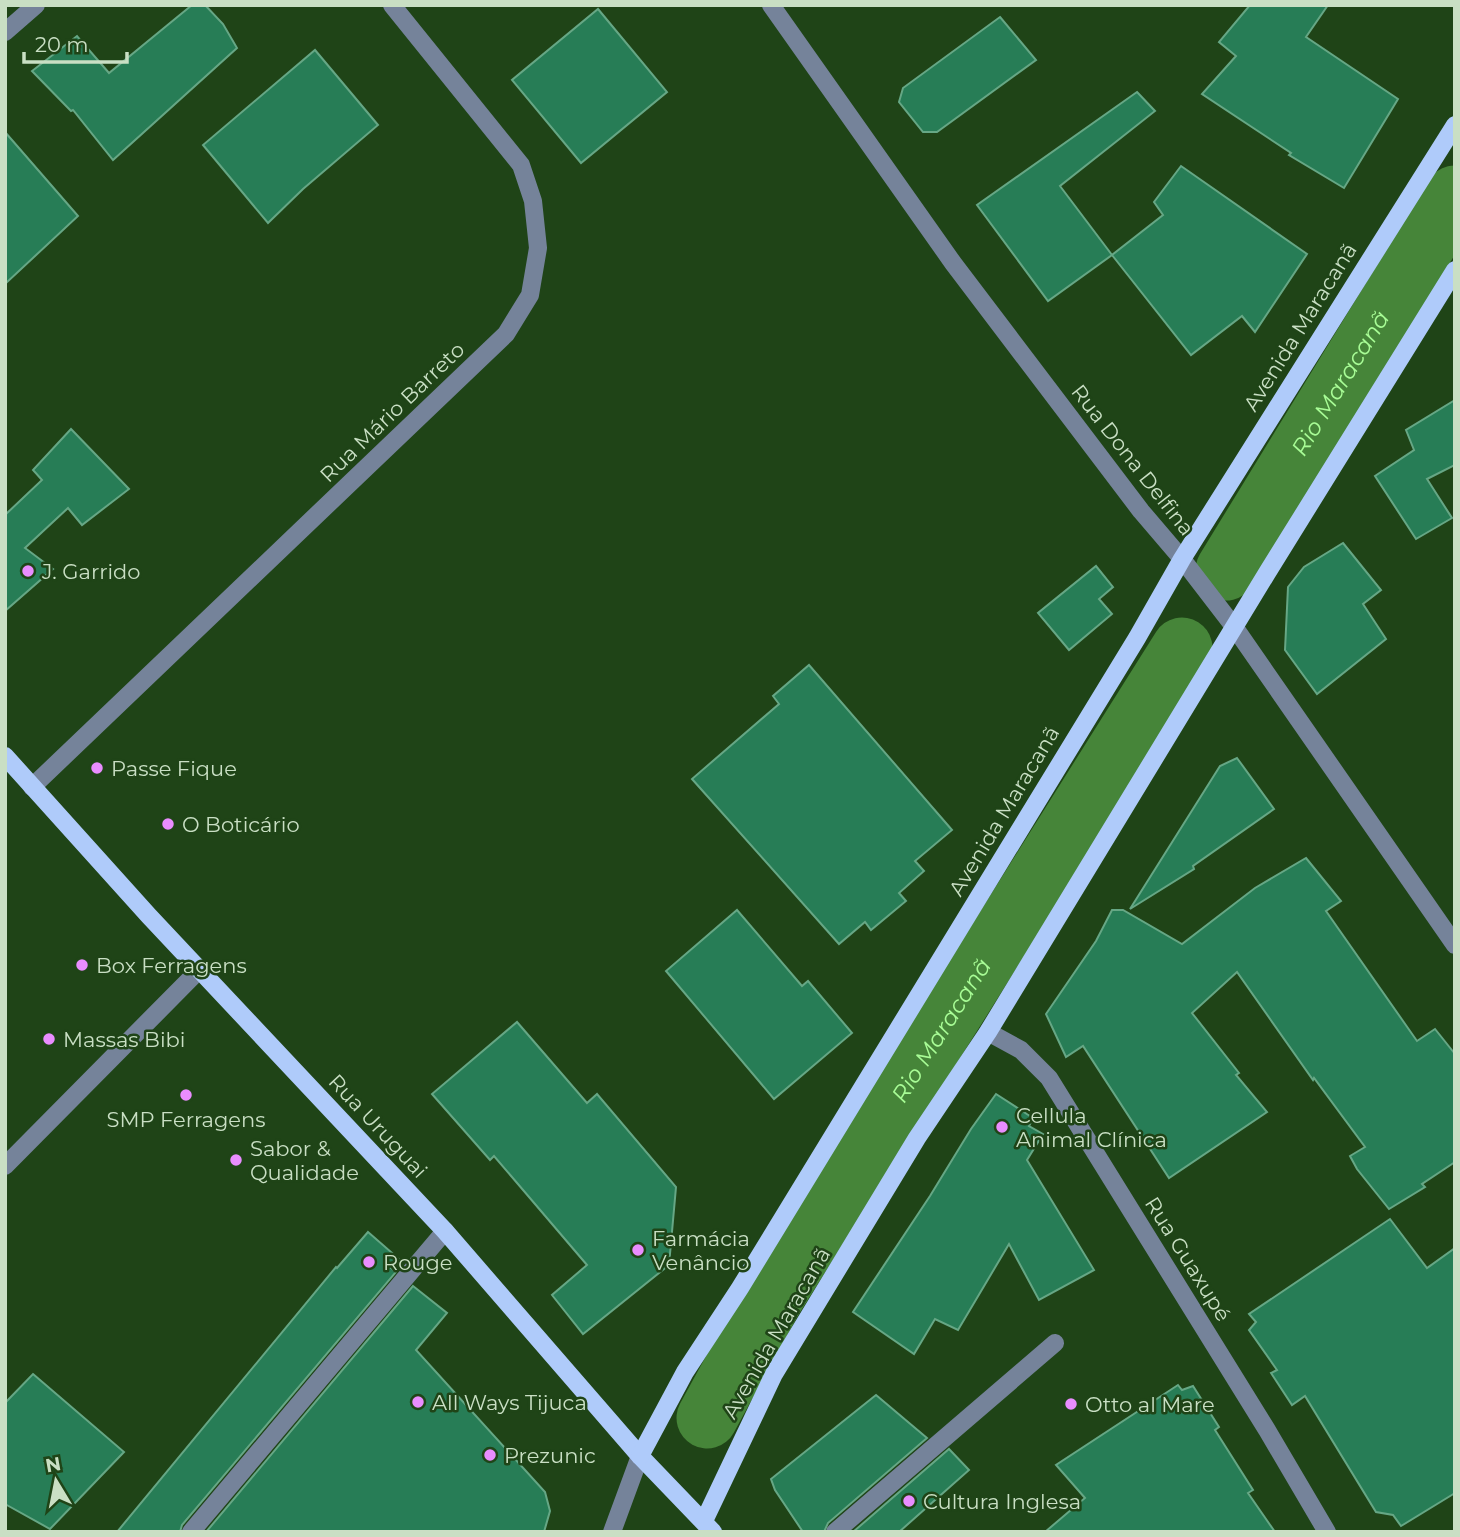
<svg xmlns="http://www.w3.org/2000/svg" width="1460" height="1537" font-family="Montserrat,sans-serif">
	<style>
		.lines { fill: none; stroke-linecap: round; stroke-linejoin: round }
		.river { stroke: #468539; stroke-width: 61 }
		.building { fill: #277d56; stroke: #66a785; stroke-width: 2 }
		.minor { stroke: #75839a; stroke-width: 18 }
		.major { stroke: #afcbfa; stroke-width: 18 }
		.poi-dot { fill: #e98dfe; stroke: #1f4417; stroke-width: 2.5 }
		.labels { text-anchor: middle; dominant-baseline: central; stroke-width: 5; stroke-linejoin: round; paint-order: stroke }
		.street-label { font-size: 21px; fill: #c9dfc4; stroke: #1f4417 }
		.poi-label { font-size: 21px; fill: #c9dfc4; stroke: #1f4417; text-anchor: start }
		.water-label { font-size: 23px; font-style: italic; fill: #a8fc96; stroke: #1f4417 }
	</style>
	<rect width="100%" height="100%" fill="#1f4417"/>
	<g class="lines">
		<g class="river">
			<path id="s1" d="M 1226,570 L 1455,196"/>
			<path id="s2" d="M 707,1418 L 771,1301 L 1182,648"/>
		</g>
	</g>
	<g class="building">
		<path d="M 192,5 L 205,5 L 223,24 L 237,48 L 113,160 L 73,110 L 71,111 L 32,71 L 77,36 L 109,73 Z"/>
		<path d="M 1250,5 L 1328,5 L 1306,37 L 1398,99 L 1344,188 L 1289,155 L 1291,153 L 1202,94 L 1236,56 L 1219,42 Z"/>
		<path d="M 598,9 L 667,92 L 581,163 L 512,80 Z"/>
		<path d="M 1000,17 L 1036,60 L 937,132 L 923,132 L 899,102 L 903,88 Z"/>
		<path d="M 315,50 L 378,125 L 303,189 L 268,223 L 203,145 Z"/>
		<path d="M 1137,92 L 1155,111 L 1060,186 L 1112,255 L 1048,301 L 977,205 Z"/>
		<path d="M 5,132 L 78,216 L 5,284 Z"/>
		<path d="M 1181,166 L 1307,254 L 1255,332 L 1242,316 L 1191,355 L 1112,255 L 1163,215 L 1154,202 Z"/>
		<path d="M 1455,400 L 1455,465 L 1427,479 L 1452,518 L 1416,539 L 1375,476 L 1414,450 L 1406,430 Z"/>
		<path d="M 71,429 L 129,489 L 82,525 L 68,508 L 25,548 L 53,569 L 5,611 L 5,515 L 42,480 L 33,470 Z"/>
		<path d="M 1343,543 L 1381,590 L 1363,604 L 1386,639 L 1317,694 L 1285,650 L 1288,587 L 1304,567 Z"/>
		<path d="M 1096,566 L 1113,587 L 1099,599 L 1112,614 L 1069,650 L 1038,613 Z"/>
		<path d="M 809,665 L 952,830 L 915,861 L 924,871 L 899,893 L 906,901 L 871,930 L 865,922 L 839,944 L 692,779 L 779,704 L 773,696 Z"/>
		<path d="M 1237,758 L 1274,809 L 1193,866 L 1194,869 L 1130,909 L 1220,766 Z"/>
		<path d="M 1306,858 L 1341,901 L 1326,911 L 1417,1041 L 1435,1029 L 1455,1054 L 1455,1162 L 1422,1184 L 1425,1187 L 1389,1209 L 1357,1169 L 1350,1156 L 1365,1147 L 1314,1078 L 1313,1080 L 1237,972 L 1192,1013 L 1239,1073 L 1236,1075 L 1267,1112 L 1169,1178 L 1083,1046 L 1066,1057 L 1046,1014 L 1096,941 L 1112,910 L 1123,910 L 1182,944 L 1255,888 Z"/>
		<path d="M 737,910 L 802,986 L 808,981 L 852,1033 L 774,1099 L 666,971 Z"/>
		<path d="M 517,1022 L 587,1103 L 597,1094 L 676,1187 L 669,1265 L 583,1334 L 552,1295 L 587,1265 L 494,1156 L 490,1160 L 432,1094 Z"/>
		<path d="M 996,1094 L 1033,1118 L 1029,1126 L 1043,1134 L 1027,1160 L 1094,1270 L 1039,1300 L 1009,1244 L 958,1330 L 935,1319 L 914,1354 L 853,1312 L 930,1196 L 971,1129 Z"/>
		<path d="M 1390,1219 L 1427,1268 L 1455,1248 L 1455,1493 L 1401,1526 L 1393,1515 L 1376,1512 L 1305,1396 L 1292,1405 L 1271,1373 L 1277,1370 L 1249,1330 L 1256,1322 L 1249,1314 Z"/>
		<path d="M 368,1232 L 399,1259 L 391,1268 L 396,1272 L 182,1525 L 180,1532 L 117,1532 L 336,1267 L 337,1268 Z"/>
		<path d="M 413,1286 L 447,1313 L 416,1350 L 545,1492 L 550,1511 L 544,1532 L 206,1532 Z"/>
		<path d="M 33,1374 L 124,1452 L 50,1529 L 5,1504 L 5,1403 Z"/>
		<path d="M 1178,1385 L 1182,1390 L 1193,1386 L 1219,1427 L 1215,1430 L 1253,1490 L 1248,1493 L 1275,1532 L 1045,1532 L 1085,1498 L 1056,1465 Z"/>
		<path d="M 876,1395 L 927,1438 L 828,1523 L 824,1532 L 803,1532 L 775,1490 L 771,1479 Z"/>
		<path d="M 949,1449 L 969,1470 L 899,1532 L 853,1532 Z"/>
	</g>
	<g class="lines">
		<g class="minor">
			<path d="M 771,5 L 953,263 L 1141,511 L 1182,559 L 1235,628 L 1455,945"/>
			<path d="M 5,32 L 36,5"/>
			<path d="M 32,787 L 506,334 L 530,295 L 538,248 L 533,201 L 521,165 L 392,5"/>
			<path d="M 988,1032 L 1021,1050 L 1049,1078 L 1267,1430 L 1327,1532"/>
			<path d="M 5,1166 L 200,969"/>
			<path d="M 191,1532 L 445,1231"/>
			<path d="M 612,1532 L 640,1456"/>
			<path d="M 835,1532 L 1055,1343"/>
		</g>
		<g class="major">
			<path d="M 5,756 L 149,916 L 445,1231 L 640,1456 L 713,1532"/>
			<path d="M 640,1456 L 685,1372 L 740,1288 L 1137,638 L 1182,559 L 1455,125"/>
			<path d="M 704,1521 L 774,1374 L 917,1138 L 988,1032 L 1267,573 L 1455,270"/>
		</g>
	</g>
	<g class="poi-dot">
		<circle cx="28" cy="571" r="7"/>
		<circle cx="97" cy="768" r="7"/>
		<circle cx="168" cy="824" r="7"/>
		<circle cx="82" cy="965" r="7"/>
		<circle cx="49" cy="1039" r="7"/>
		<circle cx="186" cy="1095" r="7"/>
		<circle cx="1002" cy="1127" r="7"/>
		<circle cx="236" cy="1160" r="7"/>
		<circle cx="638" cy="1250" r="7"/>
		<circle cx="369" cy="1262" r="7"/>
		<circle cx="418" cy="1402" r="7"/>
		<circle cx="1071" cy="1404" r="7"/>
		<circle cx="490" cy="1455" r="7"/>
		<circle cx="909" cy="1501" r="7"/>
	</g>
	<g class="labels">
		<g class="street-label">
			<text transform="translate(1300 327) rotate(-58)">Avenida Maracanã</text>
			<text transform="translate(392 412) rotate(-44)">Rua Mário Barreto</text>
			<text transform="translate(1133 460) rotate(52)">Rua Dona Delfina</text>
			<text transform="translate(1004 811) rotate(-59)">Avenida Maracanã</text>
			<text transform="translate(378 1126) rotate(47)">Rua Uruguai</text>
			<text transform="translate(1188 1259) rotate(58)">Rua Guaxupé</text>
			<text transform="translate(776 1333) rotate(-60)">Avenida Maracanã</text>
		</g>
		<g class="poi-label">
			<text x="42" y="571">J. Garrido</text>
			<text x="111" y="768">Passe Fique</text>
			<text x="182" y="824">O Boticário</text>
			<text x="96" y="965">Box Ferragens</text>
			<text x="63" y="1039">Massas Bibi</text>
			<text x="1016" y="1115">Cellula<tspan x="1016" dy="24">Animal Clínica</tspan></text>
			<text x="186" y="1119" text-anchor="middle">SMP Ferragens</text>
			<text x="250" y="1148">Sabor &amp;<tspan x="250" dy="24">Qualidade</tspan></text>
			<text x="652" y="1238">Farmácia<tspan x="652" dy="24">Venâncio</tspan></text>
			<text x="383" y="1262">Rouge</text>
			<text x="432" y="1402">All Ways Tijuca</text>
			<text x="1085" y="1404">Otto al Mare</text>
			<text x="504" y="1455">Prezunic</text>
			<text x="923" y="1501">Cultura Inglesa</text>
		</g>
		<g class="water-label">
			<text stroke="none"><textPath href="#s1" startOffset="219">Rio Maracanã</textPath></text>
			<text stroke="none"><textPath href="#s2" startOffset="453">Rio Maracanã</textPath></text>
		</g>
	</g>
	<rect width="1460" height="1537" fill="none" stroke="#c9dfc4" stroke-width="14"/>
	<g transform="translate(56 1481) rotate(350)" stroke="#1f4417" stroke-width="5" paint-order="stroke">
	<path d="M0-5L12 26L0 18L-12 26Z" fill="#c9dfc4"/>
	<text y="-10" font-size="19" font-weight="bold" text-anchor="middle" fill="#c9dfc4">N</text>
	</g>
	<path d="M24 52v10h103v-10" fill="none" stroke="#c9dfc4" stroke-width="3.5"/>
	<text x="35" y="52" font-size="21" fill="#c9dfc4" stroke="#1f4417" stroke-width="5" paint-order="stroke">20 m</text>
</svg>
